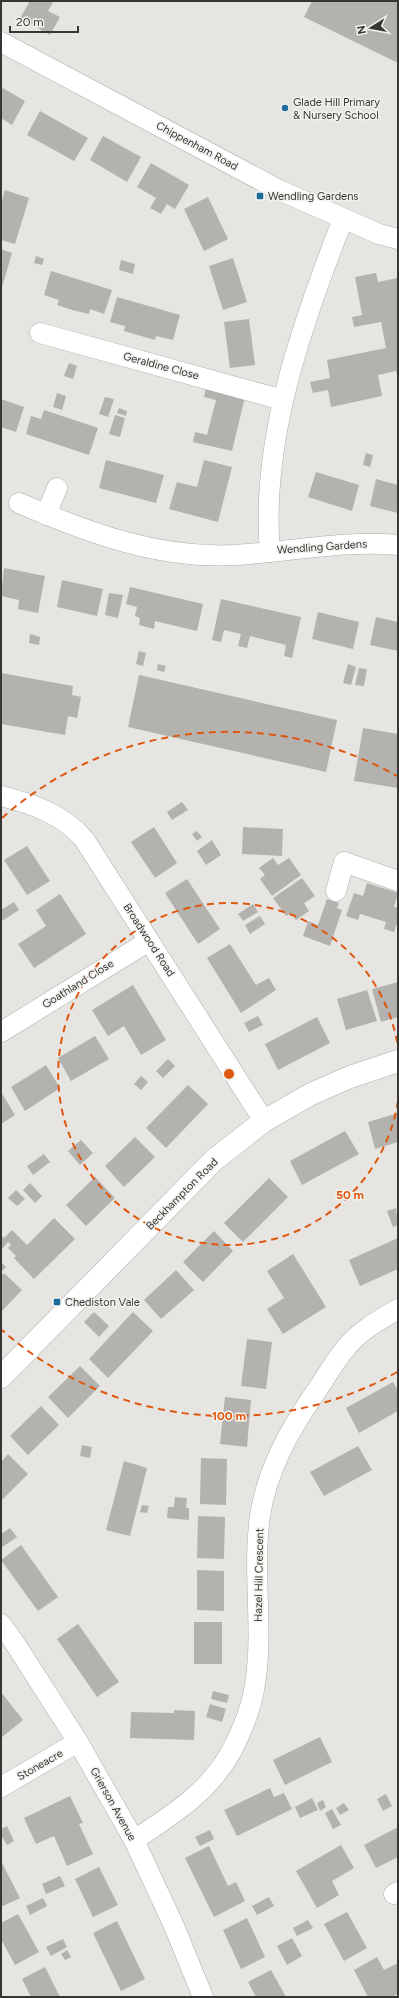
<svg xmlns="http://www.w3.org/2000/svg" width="399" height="1998" font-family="Figtree,sans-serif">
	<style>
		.building { fill: #b3b2af }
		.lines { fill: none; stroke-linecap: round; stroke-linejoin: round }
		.minor-casing { stroke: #aeadaa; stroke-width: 21 }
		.tertiary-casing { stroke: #aeadaa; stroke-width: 23 }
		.minor { stroke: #fff; stroke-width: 20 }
		.tertiary { stroke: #fff; stroke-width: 22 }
		.ring { fill: none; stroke: #df570e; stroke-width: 2; stroke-dasharray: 7 5 }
		.poi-dot { fill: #1f6d9f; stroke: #f3f2ef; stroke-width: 1.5 }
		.labels { text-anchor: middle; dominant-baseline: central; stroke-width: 3; stroke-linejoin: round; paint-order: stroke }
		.poi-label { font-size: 11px; fill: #373635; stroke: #f3f2ef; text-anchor: start }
		.street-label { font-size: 11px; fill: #373635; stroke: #f3f2ef }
		.centre { fill: #df570e; stroke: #f3f2ef; stroke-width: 2 }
		.ring-label { font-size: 12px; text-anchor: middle; font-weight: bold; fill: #df570e; stroke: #f3f2ef; stroke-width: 3; stroke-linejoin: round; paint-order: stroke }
	</style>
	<rect width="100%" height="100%" fill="#e6e5e2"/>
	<g class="building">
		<path d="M 30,1 L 53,2 L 48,11 L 60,17 L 50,35 L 20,18 Z"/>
		<path d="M 312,1 L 398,1 L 398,63 L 304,17 Z"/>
		<path d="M 1,87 L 25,101 L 12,125 L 1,118 Z"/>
		<path d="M 40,111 L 88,138 L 74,161 L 27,135 Z"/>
		<path d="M 103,136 L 141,157 L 127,182 L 90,160 Z"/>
		<path d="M 151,163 L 189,185 L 175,209 L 167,204 L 161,214 L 150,208 L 156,198 L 137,187 Z"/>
		<path d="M 5,190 L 29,198 L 15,244 L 1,240 L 1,204 Z"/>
		<path d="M 208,197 L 228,239 L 204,251 L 184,209 Z"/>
		<path d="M 1,249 L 12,253 L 2,287 L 1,287 Z"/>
		<path d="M 36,256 L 44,259 L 42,265 L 34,263 Z"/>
		<path d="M 233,258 L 247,302 L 223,310 L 209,266 Z"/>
		<path d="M 121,260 L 135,264 L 133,274 L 119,270 Z"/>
		<path d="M 51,271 L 112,290 L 104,314 L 90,309 L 89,314 L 72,310 L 57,305 L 59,300 L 44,295 Z"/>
		<path d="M 376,273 L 378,282 L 397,278 L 398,283 L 398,379 L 396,371 L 378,375 L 382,396 L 331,407 L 328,390 L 313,393 L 310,382 L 330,378 L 327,360 L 386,348 L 381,322 L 354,327 L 352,317 L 362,315 L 355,277 Z"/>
		<path d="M 117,297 L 180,315 L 173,340 L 156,336 L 155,340 L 124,331 L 125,326 L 110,322 Z"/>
		<path d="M 249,319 L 255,365 L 230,368 L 224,322 Z"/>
		<path d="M 69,363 L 77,366 L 73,379 L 64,376 Z"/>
		<path d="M 206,387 L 245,397 L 232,451 L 193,442 L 195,432 L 207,435 L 216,400 L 204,397 Z"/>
		<path d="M 57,393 L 66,396 L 62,410 L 53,407 Z"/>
		<path d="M 105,397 L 114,399 L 108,417 L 99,414 Z"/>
		<path d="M 1,399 L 24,407 L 16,432 L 1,427 Z"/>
		<path d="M 119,408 L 127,411 L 126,416 L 117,413 Z"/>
		<path d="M 44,410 L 98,428 L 89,455 L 26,434 L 31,416 L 41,419 Z"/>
		<path d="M 115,415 L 125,418 L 120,437 L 109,434 Z"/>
		<path d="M 366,453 L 373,455 L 370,467 L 363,465 Z"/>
		<path d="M 106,460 L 164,475 L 156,503 L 99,488 Z"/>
		<path d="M 204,460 L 232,467 L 218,522 L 169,509 L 177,482 L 197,487 Z"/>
		<path d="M 316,472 L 359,485 L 352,511 L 308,497 Z"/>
		<path d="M 376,479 L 398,485 L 398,513 L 370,506 Z"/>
		<path d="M 4,568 L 45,576 L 38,613 L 18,609 L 19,600 L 1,596 Z"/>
		<path d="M 62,580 L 103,589 L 97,616 L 57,607 Z"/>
		<path d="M 130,587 L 203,604 L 197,631 L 155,621 L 154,629 L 139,625 L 140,618 L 135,616 L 137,607 L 126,604 Z"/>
		<path d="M 109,593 L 123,595 L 118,618 L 105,615 Z"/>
		<path d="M 221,599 L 301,617 L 292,658 L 284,656 L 286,645 L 250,636 L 247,648 L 238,646 L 241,634 L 224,630 L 221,642 L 212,640 Z"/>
		<path d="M 318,612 L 359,622 L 353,649 L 312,639 Z"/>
		<path d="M 376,617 L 398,622 L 398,651 L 370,645 Z"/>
		<path d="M 30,634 L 40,637 L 39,645 L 29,643 Z"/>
		<path d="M 139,651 L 146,653 L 143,666 L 136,664 Z"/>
		<path d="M 158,664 L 166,666 L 164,672 L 157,670 Z"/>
		<path d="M 348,664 L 356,667 L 351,685 L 343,683 Z"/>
		<path d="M 359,668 L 367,669 L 364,686 L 355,685 Z"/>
		<path d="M 1,673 L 73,686 L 72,695 L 81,697 L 77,718 L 68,716 L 65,735 L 1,724 Z"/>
		<path d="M 139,675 L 337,720 L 326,772 L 128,727 Z"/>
		<path d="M 363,728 L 398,734 L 398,788 L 354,781 Z"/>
		<path d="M 182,802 L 188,810 L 172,820 L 167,812 Z"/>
		<path d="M 154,827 L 177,863 L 155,878 L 131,842 Z"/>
		<path d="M 243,827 L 283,829 L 282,856 L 242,854 Z"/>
		<path d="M 197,831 L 202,837 L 197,841 L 192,834 Z"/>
		<path d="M 212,840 L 221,855 L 206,865 L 197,851 Z"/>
		<path d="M 27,846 L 50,881 L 27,895 L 4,860 Z"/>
		<path d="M 273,858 L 278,865 L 289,858 L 301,875 L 272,896 L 260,879 L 265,875 L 259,868 Z"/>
		<path d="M 302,878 L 315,896 L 304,903 L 309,911 L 296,920 L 291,913 L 286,916 L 273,898 Z"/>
		<path d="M 187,879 L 220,929 L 198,944 L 165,893 Z"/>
		<path d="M 367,883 L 398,893 L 394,907 L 398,908 L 398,921 L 394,932 L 384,929 L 386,922 L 360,914 L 358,920 L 346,916 L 354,893 L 363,896 Z"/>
		<path d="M 60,894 L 86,934 L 34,968 L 18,944 L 46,926 L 36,910 Z"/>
		<path d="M 327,899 L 339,903 L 337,908 L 342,910 L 330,946 L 303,936 L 308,921 L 318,925 Z"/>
		<path d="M 14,902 L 19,910 L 2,921 L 1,910 Z"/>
		<path d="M 253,904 L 258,912 L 243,921 L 238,914 Z"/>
		<path d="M 260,916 L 265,924 L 250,934 L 245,925 Z"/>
		<path d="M 230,944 L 256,985 L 269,978 L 276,990 L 241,1013 L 207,958 Z"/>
		<path d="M 398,982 L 398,1017 L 381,1022 L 372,989 Z"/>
		<path d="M 133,985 L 166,1040 L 141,1055 L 124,1026 L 108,1036 L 92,1010 Z"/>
		<path d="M 367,990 L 377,1021 L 346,1030 L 337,999 Z"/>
		<path d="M 258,1016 L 263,1025 L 249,1032 L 244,1023 Z"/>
		<path d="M 317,1017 L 330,1043 L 278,1070 L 265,1044 Z"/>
		<path d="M 95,1036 L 109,1059 L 71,1081 L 58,1058 Z"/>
		<path d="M 168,1059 L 175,1066 L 163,1078 L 156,1071 Z"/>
		<path d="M 46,1065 L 60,1088 L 25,1111 L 11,1087 Z"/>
		<path d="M 141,1076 L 148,1082 L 141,1090 L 134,1084 Z"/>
		<path d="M 188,1085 L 208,1104 L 166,1148 L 146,1128 Z"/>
		<path d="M 1,1092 L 15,1115 L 1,1124 Z"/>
		<path d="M 398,1113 L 398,1142 L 375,1149 L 368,1122 Z"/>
		<path d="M 345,1131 L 359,1154 L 302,1185 L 290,1161 Z"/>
		<path d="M 135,1137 L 155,1157 L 124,1187 L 105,1166 Z"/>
		<path d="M 81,1140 L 93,1153 L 80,1165 L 68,1151 Z"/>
		<path d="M 44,1154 L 50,1162 L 33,1175 L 27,1166 Z"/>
		<path d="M 95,1177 L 115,1198 L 86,1226 L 66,1205 Z"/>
		<path d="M 269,1178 L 288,1197 L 243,1242 L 224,1223 Z"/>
		<path d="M 30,1183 L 42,1196 L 35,1203 L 23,1190 Z"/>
		<path d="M 16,1190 L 25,1199 L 17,1206 L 8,1198 Z"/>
		<path d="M 396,1208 L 398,1225 L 393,1227 L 387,1211 Z"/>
		<path d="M 54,1218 L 75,1239 L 34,1279 L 14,1258 L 16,1256 L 8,1248 L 11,1245 L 8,1242 L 1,1250 L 1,1235 L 4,1238 L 12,1230 L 27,1245 Z"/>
		<path d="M 214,1231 L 233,1251 L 203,1282 L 183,1262 Z"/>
		<path d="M 398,1238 L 398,1269 L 360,1286 L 349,1260 Z"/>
		<path d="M 293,1254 L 326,1307 L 283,1334 L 267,1309 L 284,1298 L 267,1271 Z"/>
		<path d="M 1,1262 L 6,1267 L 1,1272 Z"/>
		<path d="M 176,1270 L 194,1290 L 161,1319 L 144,1300 Z"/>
		<path d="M 4,1273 L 22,1290 L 1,1312 L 1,1276 Z"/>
		<path d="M 94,1312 L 109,1326 L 99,1337 L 84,1322 Z"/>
		<path d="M 133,1312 L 153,1331 L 108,1378 L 89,1359 Z"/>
		<path d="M 247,1339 L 272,1342 L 266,1389 L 241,1386 Z"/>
		<path d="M 80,1366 L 100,1386 L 68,1418 L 48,1397 Z"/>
		<path d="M 393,1382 L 398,1391 L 398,1411 L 359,1433 L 346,1408 Z"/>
		<path d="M 225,1397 L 251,1400 L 247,1447 L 220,1444 Z"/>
		<path d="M 41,1406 L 59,1425 L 28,1455 L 10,1436 Z"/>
		<path d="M 82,1445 L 92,1447 L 90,1458 L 80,1456 Z"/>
		<path d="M 358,1446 L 372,1470 L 324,1496 L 310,1472 Z"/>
		<path d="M 8,1454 L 28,1474 L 1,1501 L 1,1462 Z"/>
		<path d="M 201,1458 L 227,1459 L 226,1505 L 200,1504 Z"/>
		<path d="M 124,1461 L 147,1468 L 130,1536 L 106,1530 Z"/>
		<path d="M 175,1497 L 187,1498 L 186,1508 L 189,1508 L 189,1520 L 167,1518 L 168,1507 L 174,1507 Z"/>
		<path d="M 142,1505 L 149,1506 L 147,1513 L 140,1512 Z"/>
		<path d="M 198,1516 L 225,1517 L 224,1559 L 197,1558 Z"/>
		<path d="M 10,1528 L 17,1537 L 1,1548 L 1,1534 Z"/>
		<path d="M 21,1545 L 58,1597 L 38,1611 L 1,1560 Z"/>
		<path d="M 197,1570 L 224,1571 L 224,1611 L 197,1610 Z"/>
		<rect x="194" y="1622" width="28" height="42"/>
		<path d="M 78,1624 L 119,1682 L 97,1697 L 57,1639 Z"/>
		<path d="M 213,1691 L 229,1695 L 227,1703 L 211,1699 Z"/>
		<path d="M 1,1692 L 23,1720 L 1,1738 Z"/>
		<path d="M 210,1704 L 226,1709 L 222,1722 L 206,1717 Z"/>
		<path d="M 174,1710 L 195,1711 L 194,1740 L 130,1738 L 131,1712 L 174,1713 Z"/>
		<path d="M 320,1737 L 332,1762 L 285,1785 L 273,1760 Z"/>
		<path d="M 270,1788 L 274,1797 L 284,1793 L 292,1809 L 237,1836 L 224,1810 Z"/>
		<path d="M 386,1794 L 392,1806 L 383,1811 L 377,1799 Z"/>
		<path d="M 70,1796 L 83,1823 L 79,1824 L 93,1854 L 67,1866 L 54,1836 L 36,1844 L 24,1818 Z"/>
		<path d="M 312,1798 L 318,1810 L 300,1818 L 295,1807 Z"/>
		<path d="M 323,1800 L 326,1807 L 320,1811 L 317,1803 Z"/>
		<path d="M 344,1803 L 349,1810 L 340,1815 L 336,1808 Z"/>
		<path d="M 332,1809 L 341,1825 L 333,1829 L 325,1813 Z"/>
		<path d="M 7,1826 L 14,1841 L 7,1845 L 1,1835 L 1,1829 Z"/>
		<path d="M 398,1827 L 398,1857 L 376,1868 L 364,1845 Z"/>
		<path d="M 210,1830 L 214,1839 L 200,1846 L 195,1837 Z"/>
		<path d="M 341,1845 L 354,1868 L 332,1881 L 339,1895 L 317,1908 L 296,1871 Z"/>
		<path d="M 209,1846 L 228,1886 L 236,1882 L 245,1901 L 214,1917 L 185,1858 Z"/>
		<path d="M 1,1861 L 20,1898 L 1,1907 Z"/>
		<path d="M 99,1867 L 118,1905 L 93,1917 L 75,1879 Z"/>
		<path d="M 60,1876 L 65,1886 L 46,1894 L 42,1884 Z"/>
		<path d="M 269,1897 L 274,1906 L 257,1915 L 252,1906 Z"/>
		<path d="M 43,1898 L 47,1906 L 30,1915 L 26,1906 Z"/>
		<path d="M 347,1912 L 367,1948 L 344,1961 L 324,1924 Z"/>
		<path d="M 18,1914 L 39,1952 L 15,1965 L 1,1939 L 1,1923 Z"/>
		<path d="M 247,1918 L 265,1957 L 241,1969 L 223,1930 Z"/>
		<path d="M 308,1920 L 313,1928 L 297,1936 L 293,1928 Z"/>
		<path d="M 117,1921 L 145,1979 L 121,1991 L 93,1933 Z"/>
		<path d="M 292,1938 L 302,1956 L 287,1965 L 277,1946 Z"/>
		<path d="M 63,1939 L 67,1947 L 51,1956 L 46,1947 Z"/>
		<path d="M 67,1950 L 71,1957 L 65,1960 L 61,1954 Z"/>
		<path d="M 377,1957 L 384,1970 L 398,1963 L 398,1994 L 392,1997 L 368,1997 L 354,1970 Z"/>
		<path d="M 45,1967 L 60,1997 L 31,1997 L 22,1979 Z"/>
		<path d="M 271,1970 L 286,1997 L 256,1997 L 248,1982 Z"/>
	</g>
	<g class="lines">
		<defs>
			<g id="minor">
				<path d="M 1,42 L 279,190 L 379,234 L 398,239"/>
				<path d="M 40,333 L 283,400"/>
				<path d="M 19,503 C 89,533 158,559 235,555 C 290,552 343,540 398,545"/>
				<path d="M 46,515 L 57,488"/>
				<path d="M 270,552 C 260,440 303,321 343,219"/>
				<path d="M 1,796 C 33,804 62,814 84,839 L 264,1121"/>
				<path d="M 336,891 L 344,862 L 398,881"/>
				<path d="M 1,1032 L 149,941"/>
				<path d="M 1,1624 L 16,1645 L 78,1742 L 134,1840 L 174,1926 L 203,1997"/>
				<path d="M 1,1787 L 78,1742"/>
				<path d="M 134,1840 C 171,1816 208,1793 231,1752 C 242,1731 252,1707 255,1684 C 264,1629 252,1572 260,1516 C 267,1470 289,1431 315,1393 C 325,1379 334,1362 345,1349 C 359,1331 379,1320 398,1309"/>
				<path d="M 394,1894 L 398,1892"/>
			</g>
			<path id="tertiary" d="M 1,1377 L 214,1160 L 264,1121 L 311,1094 L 350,1077 L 398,1061"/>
		</defs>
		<use href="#minor" class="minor-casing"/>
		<use href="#tertiary" class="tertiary-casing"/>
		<use href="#minor" class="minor"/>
		<use href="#tertiary" class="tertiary"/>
	</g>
	<g class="ring">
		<path d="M398 1101A171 171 0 1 1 398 1047"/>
		<path d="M397 1372A342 342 0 0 1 2 1330M2 818A342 342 0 0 1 397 776"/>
	</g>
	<g class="poi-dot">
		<circle cx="285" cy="108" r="4"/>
		<rect x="256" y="192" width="8" height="8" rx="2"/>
		<rect x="53" y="1298" width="8" height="8" rx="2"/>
	</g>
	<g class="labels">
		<g class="poi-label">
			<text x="293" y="102">Glade Hill Primary<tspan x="293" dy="13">&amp; Nursery School</tspan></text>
			<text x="268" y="196">Wendling Gardens</text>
			<text x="65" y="1302">Chediston Vale</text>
		</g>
		<g class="street-label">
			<text transform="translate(197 146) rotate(28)">Chippenham Road</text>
			<text transform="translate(161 366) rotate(15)">Geraldine Close</text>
			<text transform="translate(322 547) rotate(-4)">Wendling Gardens</text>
			<text transform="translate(149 940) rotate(57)">Broadwood Road</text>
			<text transform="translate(78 984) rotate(-32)">Goathland Close</text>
			<text transform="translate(182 1194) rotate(-45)">Beckhampton Road</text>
			<text transform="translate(259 1575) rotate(-89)">Hazel Hill Crescent</text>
			<text transform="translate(40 1765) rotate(-30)">Stoneacre</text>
			<text transform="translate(113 1804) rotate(61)">Grierson Avenue</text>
		</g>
	</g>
	<circle cx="229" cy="1074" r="6" class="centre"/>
	<g class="ring-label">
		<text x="350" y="1199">50 m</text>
		<text x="229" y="1420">100 m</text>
	</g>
	<rect width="399" height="1998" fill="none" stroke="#373635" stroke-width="4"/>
	<g transform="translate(371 28) rotate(259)" stroke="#f3f2ef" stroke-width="3" paint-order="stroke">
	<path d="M0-3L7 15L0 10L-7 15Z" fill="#373635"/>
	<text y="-6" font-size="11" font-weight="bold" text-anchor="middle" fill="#373635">N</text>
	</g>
	<path d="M10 26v6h68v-6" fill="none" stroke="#373635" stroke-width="2"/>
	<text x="16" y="26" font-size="12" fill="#373635" stroke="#f3f2ef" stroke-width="3" paint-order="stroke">20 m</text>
</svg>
